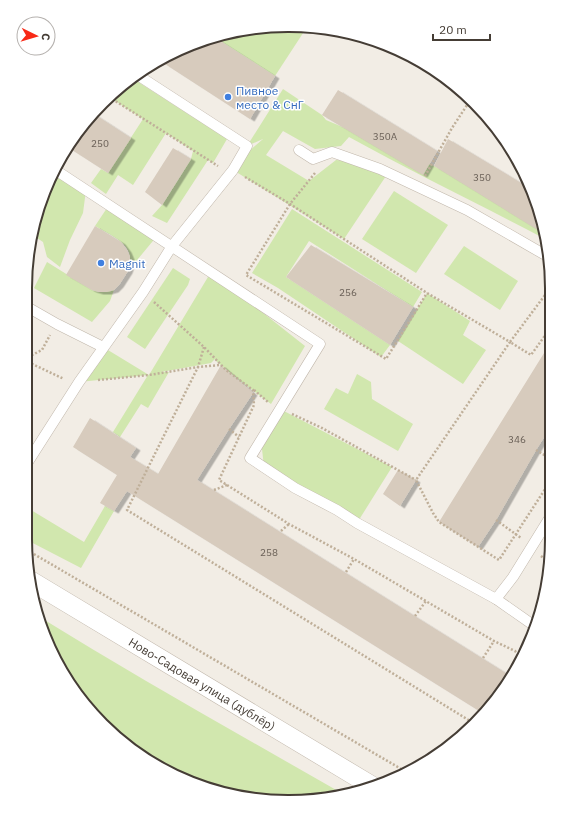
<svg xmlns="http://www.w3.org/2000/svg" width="577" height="827" font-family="'IBM Plex Sans',sans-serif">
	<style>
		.green { fill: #d1e7ae }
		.building { fill: #d7cbbd; filter: url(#shadow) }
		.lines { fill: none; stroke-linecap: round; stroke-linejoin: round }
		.lane-casing { stroke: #c1b7ab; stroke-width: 11 }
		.street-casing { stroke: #c1b7ab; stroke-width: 20 }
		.path { stroke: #bfaf99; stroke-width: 2.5; stroke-dasharray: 2 2; stroke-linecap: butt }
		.lane { stroke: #fff; stroke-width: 10 }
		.street { stroke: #fff; stroke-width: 19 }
		.shop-dot { fill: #3f7fe0; stroke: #fff; stroke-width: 1.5 }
		.labels { text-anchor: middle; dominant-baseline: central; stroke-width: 3; stroke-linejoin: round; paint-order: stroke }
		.number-label { font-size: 10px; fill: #6a6057 }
		.shop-label { font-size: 12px; fill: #366cbe; stroke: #fff; text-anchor: start }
		.street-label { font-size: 12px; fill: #453d35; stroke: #fff }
		.rim { fill: none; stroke: #453d35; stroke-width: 2 }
	</style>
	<defs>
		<filter id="shadow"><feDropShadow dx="4.5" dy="2.5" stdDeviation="0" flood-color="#0004"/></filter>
	</defs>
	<rect width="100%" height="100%" fill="#f2ede5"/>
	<g class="green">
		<path d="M 289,25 L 307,27 L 275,76 L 214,37 L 237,30 Z"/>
		<path d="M 132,78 L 227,139 L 213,163 L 208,160 L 167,223 L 152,216 L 162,205 L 191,159 L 193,151 L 166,133 L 133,185 L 118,175 L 106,194 L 91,183 L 101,169 L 108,173 L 143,119 L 109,97 Z"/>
		<path d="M 283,89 L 322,115 L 326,120 L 434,166 L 541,220 L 547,240 C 481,205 414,173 349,137 L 341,146 L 315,149 L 283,131 L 266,155 L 309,181 L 336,160 L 362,162 L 388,173 L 344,239 L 233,170 L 248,152 L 263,139 L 247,146 Z"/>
		<path d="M 52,172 L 86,190 L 83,213 L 70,240 L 60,267 L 47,257 L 43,242 L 31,234 Z"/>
		<path d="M 394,191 L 448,225 L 416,273 L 362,239 Z"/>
		<path d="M 109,205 L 157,236 L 128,271 C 128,267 130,263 130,258 C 130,242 106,233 95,226 Z"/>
		<path d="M 292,209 L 422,292 L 413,307 L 309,241 L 286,277 L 390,345 L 381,357 L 278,288 L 252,273 Z"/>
		<path d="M 464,246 L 518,281 L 500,310 L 444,274 Z"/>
		<path d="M 47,262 L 92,290 L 99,292 L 114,290 L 110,301 L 92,322 L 34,288 Z"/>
		<path d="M 173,268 L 190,279 L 188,285 L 145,349 L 127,337 Z"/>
		<path d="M 211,272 L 305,346 L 271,404 L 226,370 L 214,359 L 214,360 L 211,363 L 161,372 L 169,372 L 148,408 L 141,404 L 120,437 L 113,432 L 148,375 L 79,382 L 103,347 L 149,375 Z"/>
		<path d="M 427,293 L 470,321 L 463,335 L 486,350 L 463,384 L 398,341 Z"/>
		<path d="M 357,374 L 371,382 L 372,399 L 413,424 L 398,451 L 324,409 L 336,388 L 348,394 Z"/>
		<path d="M 280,409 L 392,467 L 357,523 L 264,467 L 261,440 Z"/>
		<path d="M 105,506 L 114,511 L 81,568 L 25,539 L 26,507 L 84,542 Z"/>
		<path d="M 38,616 C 138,678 242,736 345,795 L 340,797 L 254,800 L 187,782 L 115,737 L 69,685 Z"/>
	</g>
	<g class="building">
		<path d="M 214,37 L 275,76 L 250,119 L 165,64 L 172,53 L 188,45 Z"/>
		<path d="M 338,90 L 437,151 L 423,175 L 322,115 Z"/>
		<path d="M 94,114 L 131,138 L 108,173 L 69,148 Z"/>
		<path d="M 448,139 L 531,189 L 546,235 L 434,166 Z"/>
		<path d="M 173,148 L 191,159 L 162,205 L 145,192 Z"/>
		<path d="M 95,226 L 121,242 L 127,250 L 130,257 L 130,265 L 128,271 L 119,285 L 114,290 L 107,292 L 99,292 L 92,290 L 66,275 Z"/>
		<path d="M 311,245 L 413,307 L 390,345 L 286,277 Z"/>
		<path d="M 549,345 L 550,428 L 536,450 L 496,520 L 478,547 L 439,522 Z"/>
		<path d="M 221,365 L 253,393 L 229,429 L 197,480 L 512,677 L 507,685 L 484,714 L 127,491 L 114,511 L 100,503 L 117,475 L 73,447 L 90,418 L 136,448 L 130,457 L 158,474 Z"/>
		<path d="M 398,470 L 416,480 L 400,506 L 383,494 Z"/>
	</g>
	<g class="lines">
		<defs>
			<g id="lane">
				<path d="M 299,150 L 313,159 L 332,152 L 380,169 L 467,210 L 547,256"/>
				<path d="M 54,169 L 320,344 L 250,458 L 295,488 L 337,510 L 357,523 L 496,599 L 513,577 L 552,514"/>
				<path d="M 29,308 L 57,324 L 103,347"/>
				<path d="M 26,465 L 79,382 L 143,292 L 172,246 L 233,170 L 247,146 L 136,74"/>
				<path d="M 496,599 L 536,627"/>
			</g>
			<path id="street" d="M 31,581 L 372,786"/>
		</defs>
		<use href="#lane" class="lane-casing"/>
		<use href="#street" class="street-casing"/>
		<g class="path">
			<path d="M 109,97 L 218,166"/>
			<path d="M 315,173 L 290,204 L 246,275 L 386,359 L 427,293"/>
			<path d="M 425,176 L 452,128 L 471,99"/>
			<path d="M 245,177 L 290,204 L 427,293 L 510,342 L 416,480 L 433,513 L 439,522 L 499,560 L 551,480"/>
			<path d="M 545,295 L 548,289"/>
			<path d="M 548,297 L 545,295 L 510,342 L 531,355 L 549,330"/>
			<path d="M 154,302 L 204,347 L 226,370 L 253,390 L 254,405 L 219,480 L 289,524 L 354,559 L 494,641 L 515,651 L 522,658"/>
			<path d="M 204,347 L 198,367 L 127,510 L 475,724"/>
			<path d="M 28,357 L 42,350 L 50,335"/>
			<path d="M 28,362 L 64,379"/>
			<path d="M 98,380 L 149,375 L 198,367 L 220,365"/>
			<path d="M 254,390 L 268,402"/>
			<path d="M 292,414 L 322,428 L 416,480"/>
			<path d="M 229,429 L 239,437"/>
			<path d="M 536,450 L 551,459"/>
			<path d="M 214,490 L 227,485"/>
			<path d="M 496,520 L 521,538"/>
			<path d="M 281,531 L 289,524"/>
			<path d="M 27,550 L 408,773"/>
			<path d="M 541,556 L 550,563"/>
			<path d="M 346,572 L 354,559"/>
			<path d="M 415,616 L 426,601"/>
			<path d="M 483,658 L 494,641"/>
		</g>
		<use href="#lane" class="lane"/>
		<use href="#street" class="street"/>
	</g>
	<g class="shop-dot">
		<circle cx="228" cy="97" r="4"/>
		<circle cx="101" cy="263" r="4"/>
	</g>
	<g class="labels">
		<g class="number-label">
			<text x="385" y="136">350А</text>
			<text x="100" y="143">250</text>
			<text x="482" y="177">350</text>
			<text x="348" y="292">256</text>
			<text x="517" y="439">346</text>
			<text x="269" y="552">258</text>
		</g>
		<g class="shop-label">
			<text x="236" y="90">Пивное<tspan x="236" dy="14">место &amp; СнГ</tspan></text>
			<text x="109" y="263">Magnit</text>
		</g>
		<g class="street-label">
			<text transform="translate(202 684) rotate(31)">Ново-Садовая улица (дублёр)</text>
		</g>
	</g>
	<path d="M0 0H577V827H0ZM288 32H289A256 256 0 0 1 545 288V539A256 256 0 0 1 289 795H288A256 256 0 0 1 32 539V288A256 256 0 0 1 288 32Z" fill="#fff" fill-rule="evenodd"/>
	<path class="rim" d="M288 32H289A256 256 0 0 1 545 288V539A256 256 0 0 1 289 795H288A256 256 0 0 1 32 539V288A256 256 0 0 1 288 32Z"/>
	<g transform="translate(36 36) rotate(95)"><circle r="19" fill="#ffffff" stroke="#b5b1ae"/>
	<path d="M0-3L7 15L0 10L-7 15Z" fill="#f82916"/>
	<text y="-6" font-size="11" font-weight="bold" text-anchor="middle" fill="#453d35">С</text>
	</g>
	<path d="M433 34v6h57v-6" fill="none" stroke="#453d35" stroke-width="2"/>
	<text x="439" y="34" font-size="12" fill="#453d35" stroke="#ffffff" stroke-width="3" paint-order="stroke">20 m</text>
</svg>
